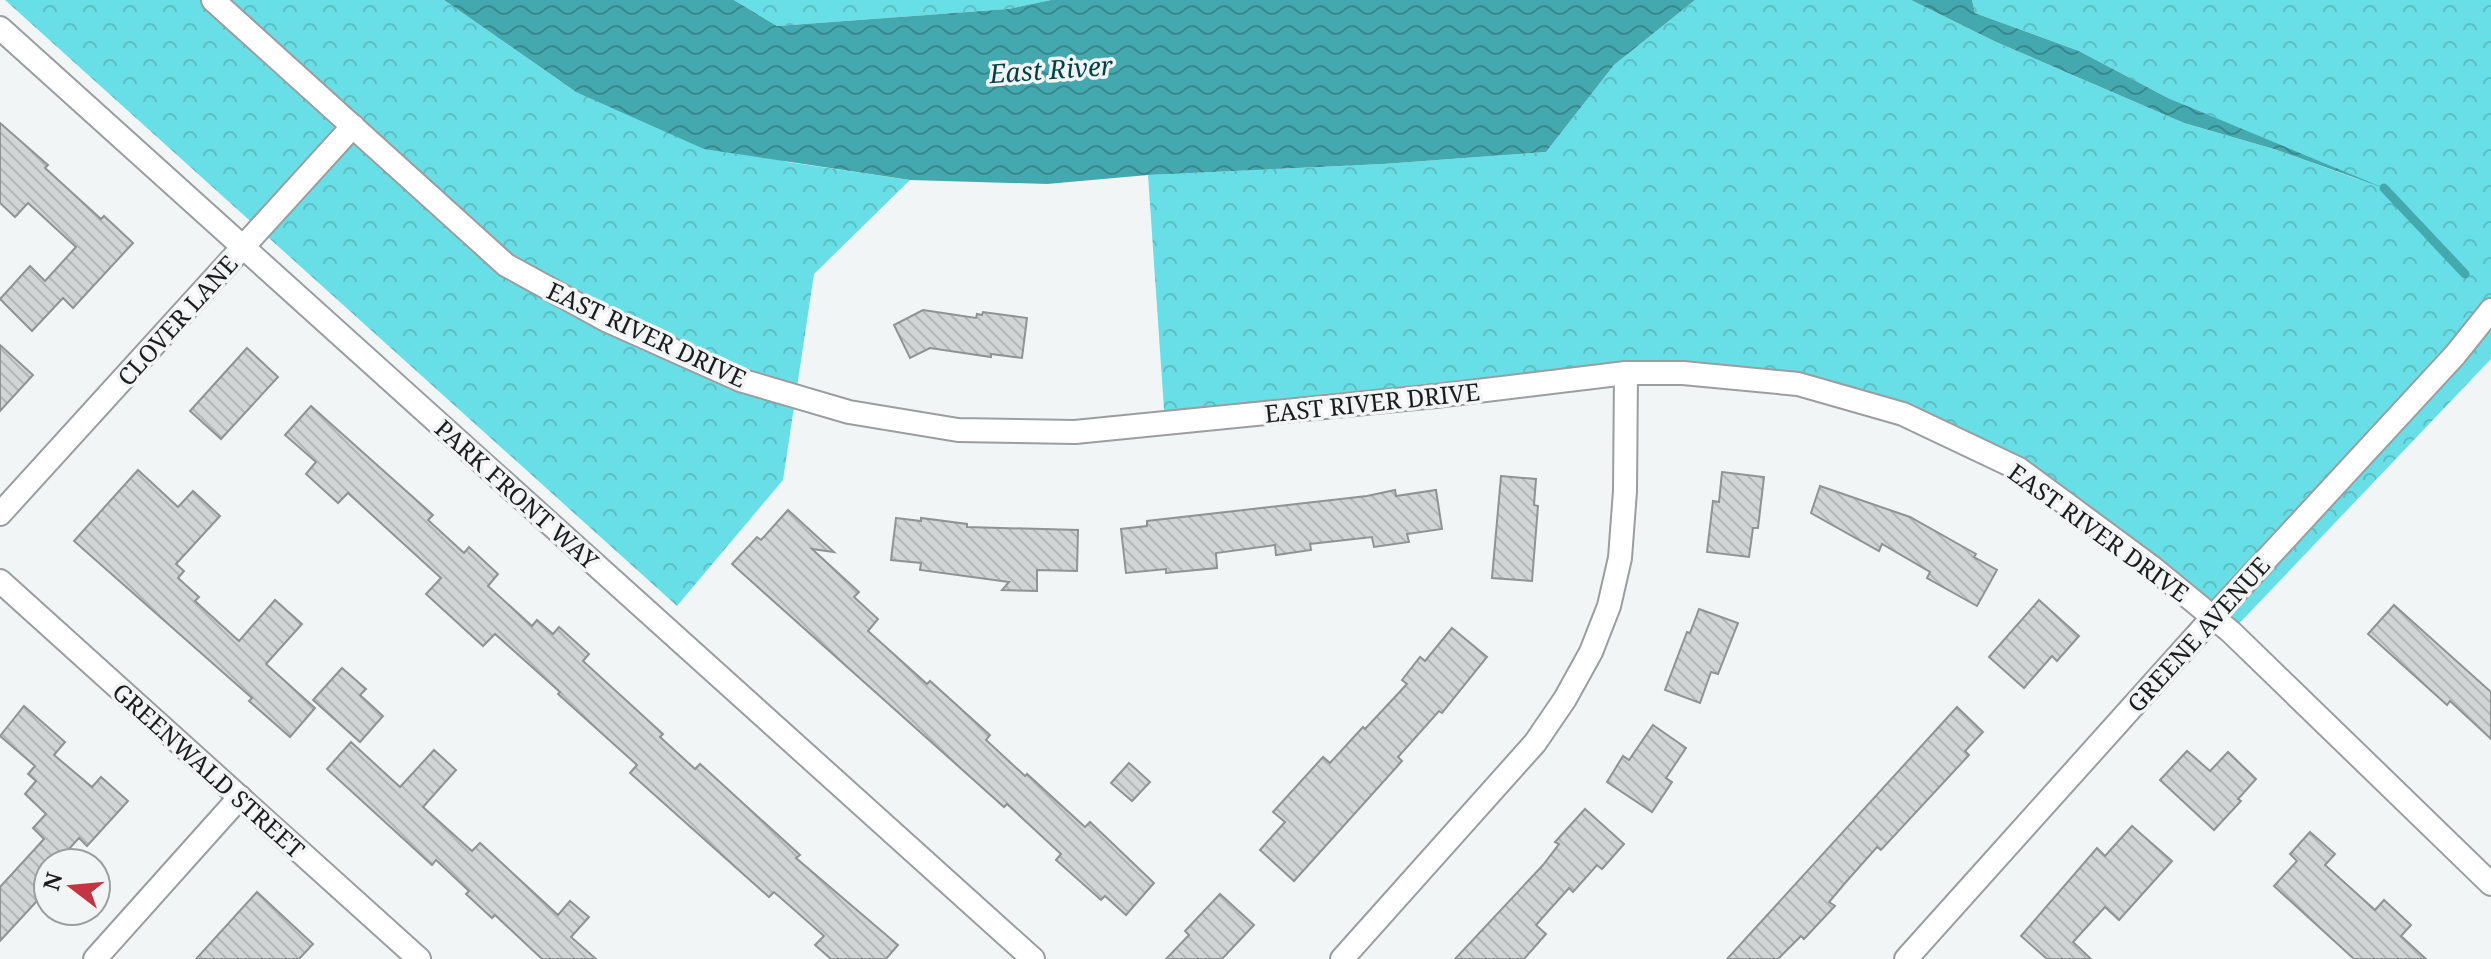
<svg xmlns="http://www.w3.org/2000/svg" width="2491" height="959" font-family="'Noto Serif',serif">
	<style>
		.park { fill: url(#park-crowns) }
		.water { fill: url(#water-waves) }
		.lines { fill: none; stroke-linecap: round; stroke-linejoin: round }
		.stream { stroke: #43a9af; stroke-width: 9 }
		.building { fill: url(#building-back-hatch); stroke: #8f9393; stroke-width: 2 }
		.minor-casing { stroke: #9b9e9f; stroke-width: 26 }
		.minor { stroke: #fff; stroke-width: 22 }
		.labels { text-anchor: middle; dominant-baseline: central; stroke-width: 7; stroke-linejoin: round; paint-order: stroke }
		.street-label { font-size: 24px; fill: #1b1c1c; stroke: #f1f5f5 }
		.water-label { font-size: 26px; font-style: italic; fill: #004245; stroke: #f1f5f5 }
	</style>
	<defs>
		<pattern id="park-crowns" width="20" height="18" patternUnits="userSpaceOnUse" patternTransform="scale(2)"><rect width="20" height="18" fill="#68dfe6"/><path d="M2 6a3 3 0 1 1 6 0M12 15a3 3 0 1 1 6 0" fill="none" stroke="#5abfc5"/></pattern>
		<pattern id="water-waves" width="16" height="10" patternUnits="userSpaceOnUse" patternTransform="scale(2)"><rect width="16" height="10" fill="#43a9af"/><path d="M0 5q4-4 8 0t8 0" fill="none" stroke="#37898e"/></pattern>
		<pattern id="building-back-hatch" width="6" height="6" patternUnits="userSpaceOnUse" patternTransform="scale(2)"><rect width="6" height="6" fill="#d1d5d5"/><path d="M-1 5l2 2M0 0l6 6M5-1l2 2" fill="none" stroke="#b3b6b6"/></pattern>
	</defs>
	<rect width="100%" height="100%" fill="#f1f5f5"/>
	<g class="park">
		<path d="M 5,0 L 444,0 L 576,92 L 787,162 L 910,180 L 814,274 L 783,480 L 677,606 Z"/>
		<path d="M 734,0 L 1051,0 L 1008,9 L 777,26 Z"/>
		<path d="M 1695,0 L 1911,0 L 1996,42 L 2184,123 L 2274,149 L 2363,181 L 2168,98 L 2079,51 L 1975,13 L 1972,0 L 2491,0 L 2491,359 L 2231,632 L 2019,469 L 1903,414 L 1683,373 L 1165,424 L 1148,175 L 1383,164 L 1546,152 L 1614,65 Z"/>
	</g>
	<g class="water">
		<path d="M 444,0 L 734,0 L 777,26 L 1008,9 L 1051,0 L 1695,0 L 1614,65 L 1546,152 L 1383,164 L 1148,175 L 1047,184 L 910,180 L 704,149 L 576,92 Z"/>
		<path d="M 1911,0 L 1972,0 L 1975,13 L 2079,51 L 2168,98 L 2384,188 L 2274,149 L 2184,123 L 1996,42 Z"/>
	</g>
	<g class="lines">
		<path class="stream" d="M 2384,188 L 2465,274"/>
	</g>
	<g class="building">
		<path d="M 0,123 L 48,165 L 45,168 L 101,219 L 104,216 L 133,243 L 73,308 L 63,298 L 32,331 L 0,299 L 30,266 L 45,281 L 76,247 L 28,203 L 15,217 L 0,203 Z"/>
		<path d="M 923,310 L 976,318 L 977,314 L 982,315 L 983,312 L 1027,318 L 1022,358 L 991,354 L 991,357 L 930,348 L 910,358 L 894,325 Z"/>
		<path d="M 0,345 L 33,375 L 0,411 Z"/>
		<path d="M 247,348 L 278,377 L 221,439 L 190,411 Z"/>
		<path d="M 311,406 L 433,515 L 428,520 L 464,553 L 469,547 L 498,574 L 488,586 L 532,626 L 537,620 L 553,634 L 559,627 L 589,654 L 583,661 L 663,734 L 660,737 L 695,769 L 700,764 L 800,855 L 796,858 L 898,945 L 886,959 L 831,959 L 815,945 L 824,936 L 774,892 L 769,897 L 630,773 L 637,765 L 558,694 L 560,692 L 495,634 L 483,646 L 426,594 L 441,578 L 348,493 L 338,503 L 306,474 L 316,462 L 285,435 Z"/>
		<path d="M 138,470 L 178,507 L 193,491 L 220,516 L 176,564 L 184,571 L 178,578 L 199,597 L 195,601 L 239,641 L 275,600 L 302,624 L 266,664 L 315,708 L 290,737 L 249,701 L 252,698 L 74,541 Z"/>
		<path d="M 1722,472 L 1764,477 L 1758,528 L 1753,528 L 1749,557 L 1707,552 L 1713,501 L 1719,502 Z"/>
		<path d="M 1501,476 L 1536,479 L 1534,505 L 1538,506 L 1532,581 L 1492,578 Z"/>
		<path d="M 1820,486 L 1910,517 L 1976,554 L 1974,557 L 1997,570 L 1977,606 L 1927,578 L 1930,572 L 1882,544 L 1879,551 L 1811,513 Z"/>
		<path d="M 1395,490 L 1396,496 L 1436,490 L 1442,529 L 1407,534 L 1409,542 L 1374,547 L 1372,537 L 1310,544 L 1311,550 L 1276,555 L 1275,545 L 1216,553 L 1217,568 L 1166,573 L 1166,569 L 1126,573 L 1121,529 L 1147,526 L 1147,521 L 1367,496 Z"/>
		<path d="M 788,510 L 834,552 L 812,549 L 859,592 L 854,597 L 878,619 L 868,631 L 927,684 L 930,681 L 990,735 L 986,740 L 1025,776 L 1027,774 L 1085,827 L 1090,822 L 1154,883 L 1126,915 L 1105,896 L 1101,900 L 1056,860 L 1061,854 L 1007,804 L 1004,807 L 732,564 L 757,537 L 761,540 Z"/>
		<path d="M 896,518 L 921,521 L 921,518 L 967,524 L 967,527 L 1078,530 L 1077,571 L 1037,570 L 1037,591 L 1002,590 L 1009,582 L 920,570 L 921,563 L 891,560 Z"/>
		<path d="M 2039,600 L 2079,636 L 2057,661 L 2052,656 L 2024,688 L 1989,657 Z"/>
		<path d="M 2394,605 L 2491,692 L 2491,739 L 2450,701 L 2447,705 L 2368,634 Z"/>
		<path d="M 1699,609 L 1738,623 L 1718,674 L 1711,672 L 1700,703 L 1665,690 L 1687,632 L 1690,633 Z"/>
		<path d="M 1452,628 L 1487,657 L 1442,713 L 1439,711 L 1398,757 L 1402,761 L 1294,881 L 1260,850 L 1285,822 L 1273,812 L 1323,757 L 1330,763 L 1363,727 L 1365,729 L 1407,684 L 1402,680 L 1420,657 L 1425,661 Z"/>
		<path d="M 342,668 L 366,689 L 360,695 L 383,716 L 360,742 L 313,700 Z"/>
		<path d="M 24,706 L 65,742 L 54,755 L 92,787 L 101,777 L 128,801 L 87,846 L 79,838 L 56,863 L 48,863 L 48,889 L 0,941 L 0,887 L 44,839 L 33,828 L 46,814 L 25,794 L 36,781 L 28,774 L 35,766 L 0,736 Z"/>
		<path d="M 1957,707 L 1983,732 L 1965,751 L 1969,755 L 1881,850 L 1877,847 L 1846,882 L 1829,902 L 1835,906 L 1804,939 L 1801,936 L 1778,959 L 1727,959 Z"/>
		<path d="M 1653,725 L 1686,748 L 1666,778 L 1672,782 L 1652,812 L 1607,782 L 1623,756 L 1629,760 Z"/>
		<path d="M 351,742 L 400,787 L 434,750 L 456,770 L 423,807 L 472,851 L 480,843 L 558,915 L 570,901 L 589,917 L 571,937 L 596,959 L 542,959 L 495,915 L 492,918 L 466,894 L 469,891 L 436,860 L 432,865 L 327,769 Z"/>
		<path d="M 2187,751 L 2210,771 L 2228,752 L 2256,779 L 2238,799 L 2241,801 L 2214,830 L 2160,780 Z"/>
		<path d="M 1129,763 L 1150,782 L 1132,801 L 1111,783 Z"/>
		<path d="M 1585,809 L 1624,844 L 1602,869 L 1597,865 L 1573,892 L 1569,888 L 1536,925 L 1546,934 L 1524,959 L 1455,959 L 1543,865 L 1559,844 L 1555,842 Z"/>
		<path d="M 2132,826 L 2172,861 L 2119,920 L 2105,907 L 2073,942 L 2091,959 L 2047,959 L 2021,936 L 2097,848 L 2105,856 Z"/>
		<path d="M 2310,832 L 2335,854 L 2325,865 L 2375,910 L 2384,900 L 2411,925 L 2401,936 L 2426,959 L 2354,959 L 2274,886 L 2297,861 L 2290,854 Z"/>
		<path d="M 257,892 L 313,944 L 299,959 L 196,959 Z"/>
		<path d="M 1220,894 L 1254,925 L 1222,959 L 1166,959 L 1189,935 L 1185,931 Z"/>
	</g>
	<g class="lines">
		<defs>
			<g id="minor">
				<path d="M 213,0 L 506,265 L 608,321 L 740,380 L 849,412 L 958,430 L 1075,432 L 1436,396 L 1626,373 L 1683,373 L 1798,384 L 1903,414 L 2019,469 L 2153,568 L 2231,632 L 2491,884"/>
				<path d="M 0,28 L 1033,959"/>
				<path d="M 0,514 L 353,126"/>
				<path d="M 0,581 L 419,959"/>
				<path d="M 95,959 L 240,797"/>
				<path d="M 1342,959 L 1535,743 L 1565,699 L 1591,652 L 1609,606 L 1620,558 L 1625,491 L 1626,373"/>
				<path d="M 1906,959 L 2213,617 L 2455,355 L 2491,310"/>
			</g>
		</defs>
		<use href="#minor" class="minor-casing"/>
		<use href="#minor" class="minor"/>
	</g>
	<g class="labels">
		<g class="street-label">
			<text transform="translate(177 320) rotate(-48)">CLOVER LANE</text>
			<text transform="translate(647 334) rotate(25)">EAST RIVER DRIVE</text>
			<text transform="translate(1372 402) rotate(-6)">EAST RIVER DRIVE</text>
			<text transform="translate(517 494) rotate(42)">PARK FRONT WAY</text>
			<text transform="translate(2099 532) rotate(36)">EAST RIVER DRIVE</text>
			<text transform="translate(2198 634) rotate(-48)">GREENE AVENUE</text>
			<text transform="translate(209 770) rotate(42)">GREENWALD STREET</text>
		</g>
		<g class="water-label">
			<text transform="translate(1051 69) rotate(-4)">East River</text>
		</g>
	</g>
	<g transform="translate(72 887) rotate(286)"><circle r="38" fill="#f1f5f5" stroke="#9b9e9e" stroke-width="2"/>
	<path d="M0-6L14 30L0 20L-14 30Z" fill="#c43441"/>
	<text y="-12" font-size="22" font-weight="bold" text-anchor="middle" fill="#1b1c1c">N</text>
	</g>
</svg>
